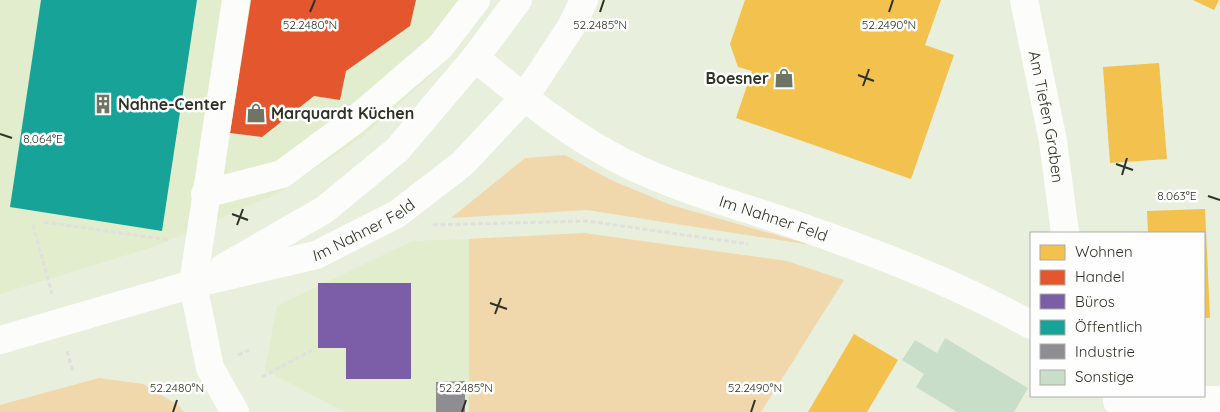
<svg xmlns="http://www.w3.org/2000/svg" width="1220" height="412" font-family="Quicksand,sans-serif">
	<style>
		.built { fill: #e1edcd }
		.green { fill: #f1d7ac }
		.homes { fill: #f2c14e }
		.shops { fill: #e4572e }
		.offices { fill: #7b5ea7 }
		.public { fill: #17a398 }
		.industry { fill: #8d8d92 }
		.building { fill: #c9dec9 }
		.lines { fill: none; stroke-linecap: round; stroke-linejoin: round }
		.path { stroke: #e0e1dc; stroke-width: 3; stroke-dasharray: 5 2.5; stroke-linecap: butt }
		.minor { stroke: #fcfdfa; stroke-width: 28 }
		.ticks { fill: none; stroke: #2e3325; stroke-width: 2 }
		.labels { text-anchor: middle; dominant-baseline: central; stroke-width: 5; stroke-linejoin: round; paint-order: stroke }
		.poi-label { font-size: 16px; font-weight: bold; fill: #2e3325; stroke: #fefefe; text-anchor: start }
		.street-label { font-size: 16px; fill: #2e3325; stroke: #fefefe }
		.ticks-label { font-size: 12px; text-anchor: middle; fill: #2e3325; stroke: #fefefe; stroke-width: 5; stroke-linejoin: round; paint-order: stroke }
	</style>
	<rect width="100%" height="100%" fill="#e8efdc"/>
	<g class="built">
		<path d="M 0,0 L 488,0 L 430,76 L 362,137 L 278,193 L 156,246 L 0,294 Z"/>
		<path d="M 469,239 L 469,412 L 345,412 L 265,370 L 277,306 L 412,241 Z"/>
	</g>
	<g class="green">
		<path d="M 565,155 L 611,180 L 671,205 L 811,245 L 587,210 L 451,218 L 525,158 Z"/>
		<path d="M 584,233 L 787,261 L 844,280 L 761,412 L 469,412 L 469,239 Z"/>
		<path d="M 99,378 L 143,384 L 178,405 L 184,412 L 0,412 L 0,405 Z"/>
	</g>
	<g class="homes">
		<path d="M 745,0 L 941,0 L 925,45 L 954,55 L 911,179 L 736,118 L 752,71 L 738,67 L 730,44 Z"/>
		<path d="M 1193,0 L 1219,0 L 1214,10 Z"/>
		<path d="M 1159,63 L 1167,159 L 1110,163 L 1103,67 Z"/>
		<path d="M 1205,209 L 1210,318 L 1204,318 L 1204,233 L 1148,233 L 1147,211 Z"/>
		<path d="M 854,334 L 898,360 L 867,412 L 808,412 Z"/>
	</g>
	<path class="shops" d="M 251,0 L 416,0 L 410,26 L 346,71 L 340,100 L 314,96 L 262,137 L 230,133 Z"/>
	<path class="offices" d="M 318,283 L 411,283 L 411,379 L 346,379 L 346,348 L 318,348 Z"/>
	<path class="public" d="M 41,0 L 197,0 L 162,231 L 10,207 Z"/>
	<path class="industry" d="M 465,381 L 465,412 L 436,412 L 436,382 Z"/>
	<path class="building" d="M 945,338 L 1028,388 L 1014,412 L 957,412 L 916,387 L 924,374 L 902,360 L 915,340 L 937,353 Z"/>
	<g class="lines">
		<g class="path">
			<path d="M 44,222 L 169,240"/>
			<path d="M 33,225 L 52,294"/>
			<path d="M 433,225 L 587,221 L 748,244"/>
			<path d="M 67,351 L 73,372"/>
			<path d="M 238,355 L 249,350"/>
			<path d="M 262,377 L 312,350"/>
		</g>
		<g class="minor">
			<path id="s1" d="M 1024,0 L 1053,141 L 1065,233"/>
			<path id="s2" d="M 475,58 C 523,97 572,137 627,164 C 678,189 734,204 787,222 C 871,251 954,282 1031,325"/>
			<path d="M 205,194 L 282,174 L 355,120 L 440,47 L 476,0"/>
			<path d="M 223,268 L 324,210 L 397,150 L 475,58 L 518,0"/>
			<path id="s3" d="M 0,340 L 193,284 L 316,255 L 397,214 L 462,164 L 524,98 L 571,27 L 584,0"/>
			<path d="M 1117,401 L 1220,400"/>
			<path d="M 235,412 L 210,368 L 193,284 L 236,0"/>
		</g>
	</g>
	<path class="ticks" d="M 310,12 L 315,0M 600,12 L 604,0M 889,12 L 893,0M 858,75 L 874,81M 863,86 L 869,69M 0,134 L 12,138M 1116,164 L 1133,170M 1122,175 L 1127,158M 1208,196 L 1220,200M 232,214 L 248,220M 237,225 L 243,209M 490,303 L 507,309M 495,314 L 501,298M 173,412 L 177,400M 462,412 L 466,400M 751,412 L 755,400"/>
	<defs>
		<symbol id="shop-bare" viewBox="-9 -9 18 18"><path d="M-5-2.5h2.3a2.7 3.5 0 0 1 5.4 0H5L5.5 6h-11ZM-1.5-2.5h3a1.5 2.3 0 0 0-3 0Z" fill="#6f7565" stroke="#fefefe" stroke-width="2.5" paint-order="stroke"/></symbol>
		<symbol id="building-bare" viewBox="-9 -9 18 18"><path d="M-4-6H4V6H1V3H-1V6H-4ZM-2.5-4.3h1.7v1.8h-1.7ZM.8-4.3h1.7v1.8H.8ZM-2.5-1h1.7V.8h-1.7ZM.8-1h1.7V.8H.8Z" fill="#6f7565" stroke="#fefefe" stroke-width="2.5" paint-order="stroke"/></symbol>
	</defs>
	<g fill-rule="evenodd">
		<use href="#shop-bare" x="770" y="64" width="28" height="28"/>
		<use href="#building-bare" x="89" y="90" width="28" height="28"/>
		<use href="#shop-bare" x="242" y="99" width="28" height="28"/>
	</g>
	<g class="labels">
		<g class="poi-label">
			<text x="769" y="78" text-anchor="end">Boesner</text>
			<text x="118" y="104">Nahne-Center</text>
			<text x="271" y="113">Marquardt Küchen</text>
		</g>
		<g class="street-label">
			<text stroke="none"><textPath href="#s1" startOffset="119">Am Tiefen Graben</textPath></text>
			<text stroke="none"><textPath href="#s2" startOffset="342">Im Nahner Feld</textPath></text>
			<text stroke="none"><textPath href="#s3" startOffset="381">Im Nahner Feld</textPath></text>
		</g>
	</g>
	<g class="ticks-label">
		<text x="310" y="29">52.2480°N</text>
		<text x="600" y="29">52.2485°N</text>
		<text x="889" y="29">52.2490°N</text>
		<text x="43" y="143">8.064°E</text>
		<text x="1177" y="200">8.063°E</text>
		<text x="177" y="392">52.2480°N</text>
		<text x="466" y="392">52.2485°N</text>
		<text x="755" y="392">52.2490°N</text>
	</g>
	<rect x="1030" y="232" width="175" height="165" fill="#fefefe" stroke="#abada7"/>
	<rect x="1040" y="245" width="25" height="15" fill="#f2c14e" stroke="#abada7"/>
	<text x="1075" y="257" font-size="15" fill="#2e3325">Wohnen</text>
	<rect x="1040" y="270" width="25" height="15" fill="#e4572e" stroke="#abada7"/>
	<text x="1075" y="282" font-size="15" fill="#2e3325">Handel</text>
	<rect x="1040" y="294" width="25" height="15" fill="#7b5ea7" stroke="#abada7"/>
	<text x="1075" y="307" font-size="15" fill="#2e3325">Büros</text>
	<rect x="1040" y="320" width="25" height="15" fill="#17a398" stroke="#abada7"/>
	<text x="1075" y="332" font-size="15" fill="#2e3325">Öffentlich</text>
	<rect x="1040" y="344" width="25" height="15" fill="#8d8d92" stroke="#abada7"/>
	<text x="1075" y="357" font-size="15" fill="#2e3325">Industrie</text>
	<rect x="1040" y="370" width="25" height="15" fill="#c9dec9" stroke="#abada7"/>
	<text x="1075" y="382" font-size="15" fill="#2e3325">Sonstige</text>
</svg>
